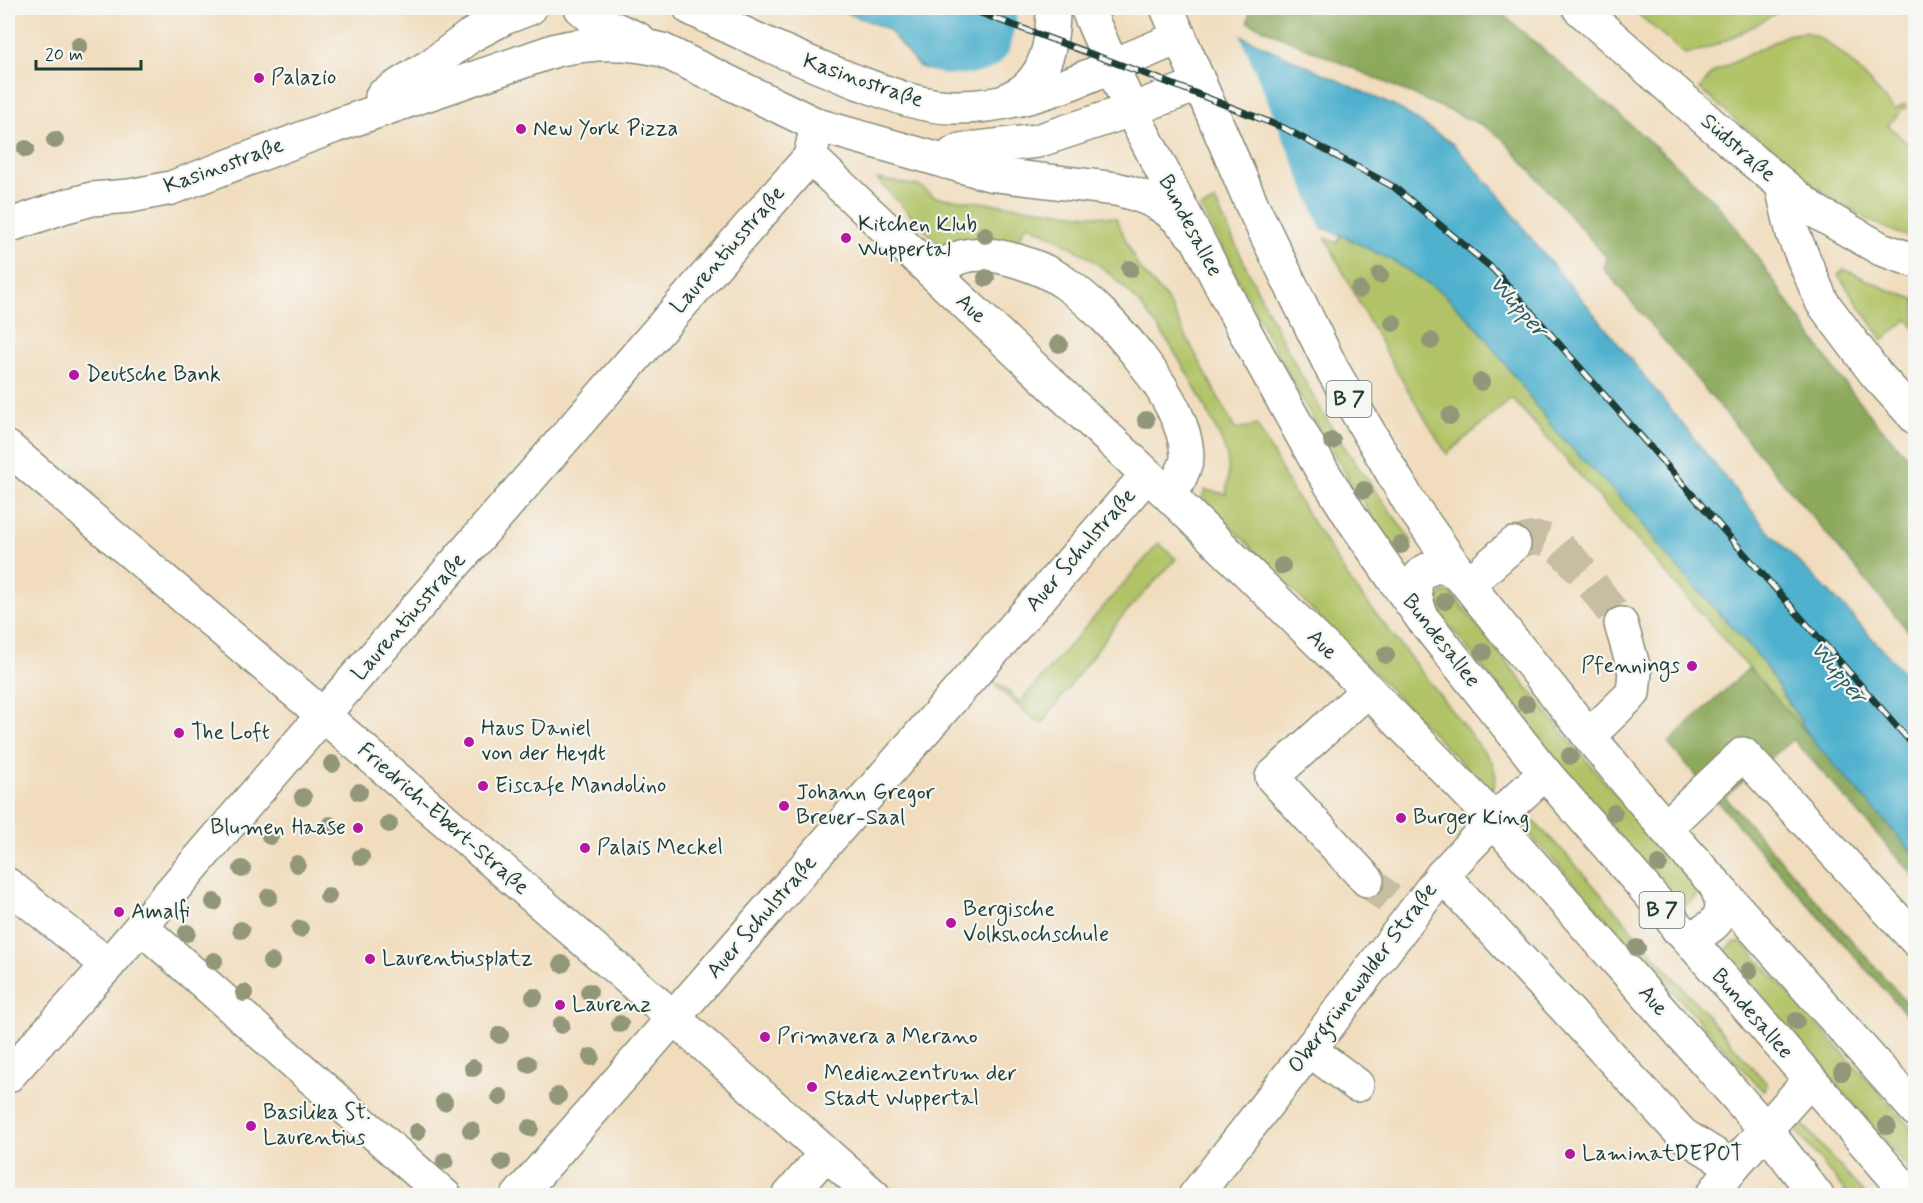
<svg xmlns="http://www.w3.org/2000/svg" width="1923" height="1203" font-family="Mynerve,sans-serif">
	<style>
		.green { fill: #b1c366; stroke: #68804d; stroke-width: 1.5 }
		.forest { fill: #8ca95b; stroke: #567348; stroke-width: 1.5 }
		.water { fill: #4fb1ce; stroke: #377781; stroke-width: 1.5 }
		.pier { fill: #f1ddbe }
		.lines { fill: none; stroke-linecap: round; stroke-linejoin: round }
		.minor-tunnel { stroke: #c7bda2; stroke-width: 33; stroke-dasharray: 33 16; stroke-linecap: butt }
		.minor-casing { stroke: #888d79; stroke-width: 36 }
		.major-casing { stroke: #888d79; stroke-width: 36 }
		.minor { stroke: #fff; stroke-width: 33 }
		.major { stroke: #fff; stroke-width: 33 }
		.rail-casing { stroke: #1f3d34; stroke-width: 7 }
		.rail { stroke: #f6f6f2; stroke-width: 4.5; stroke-dasharray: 14; stroke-linecap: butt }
		.tree { fill: #929779 }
		.poi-dot { fill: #b5179e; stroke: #f6f6f2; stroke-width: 2 }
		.labels { text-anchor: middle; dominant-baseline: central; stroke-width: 4.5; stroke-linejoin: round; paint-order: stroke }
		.shield { fill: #f6f6f2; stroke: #60746d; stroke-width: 1.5 }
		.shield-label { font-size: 21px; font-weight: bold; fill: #1f3d34 }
		.poi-label { font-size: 22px; fill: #1f3d34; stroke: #f6f6f2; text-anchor: start }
		.street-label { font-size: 22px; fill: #1f3d34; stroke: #f6f6f2 }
		.water-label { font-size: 24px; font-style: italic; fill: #2d6062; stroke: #f6f6f2 }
	</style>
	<rect width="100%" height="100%" fill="#f6f6f2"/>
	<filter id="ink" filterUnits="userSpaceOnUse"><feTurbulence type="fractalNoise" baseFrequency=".0167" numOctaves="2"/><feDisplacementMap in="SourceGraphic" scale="12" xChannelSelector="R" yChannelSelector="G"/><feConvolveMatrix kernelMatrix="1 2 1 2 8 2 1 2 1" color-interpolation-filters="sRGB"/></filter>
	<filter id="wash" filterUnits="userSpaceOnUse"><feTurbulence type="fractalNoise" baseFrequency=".008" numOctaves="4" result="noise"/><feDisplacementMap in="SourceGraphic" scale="24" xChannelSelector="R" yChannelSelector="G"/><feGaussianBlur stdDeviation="1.35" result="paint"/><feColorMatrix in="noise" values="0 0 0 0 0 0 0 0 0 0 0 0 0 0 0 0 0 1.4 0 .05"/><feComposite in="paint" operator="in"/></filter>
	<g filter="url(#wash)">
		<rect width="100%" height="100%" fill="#f1ddbe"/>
		<g class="green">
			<path d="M 1631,8 L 1785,8 C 1761,22 1712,51 1685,54 Z"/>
			<path d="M 1805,32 C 1841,43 1869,83 1895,110 L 1904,104 L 1906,106 L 1888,125 L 1915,151 L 1915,239 C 1832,214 1765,144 1700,89 L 1712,73 L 1787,35 Z"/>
			<path d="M 877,179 L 920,186 L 935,197 L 1116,218 L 1138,267 L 1166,298 L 1235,429 L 1257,425 L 1294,493 L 1351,582 L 1492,762 L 1496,776 L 1494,787 L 1488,790 L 1202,497 L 1205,490 L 1226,494 C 1228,482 1230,470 1227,457 C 1224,443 1215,428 1209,415 C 1183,362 1152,309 1105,270 C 1081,250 1054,237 1027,224 L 1015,247 C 981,234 976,237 943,249 Z"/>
			<path d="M 1215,201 C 1245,264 1274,328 1309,389 C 1338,442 1376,491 1411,540 C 1411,549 1410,552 1402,555 L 1396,552 C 1321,443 1262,326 1201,208 Z"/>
			<path d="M 1341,235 L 1395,262 L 1443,293 L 1478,328 L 1557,433 L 1631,509 L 1668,557 L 1760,658 L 1813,741 L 1512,398 L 1447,454 C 1402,383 1363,314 1326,238 L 1337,243 Z"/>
			<path d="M 1844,269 L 1886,289 L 1915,299 L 1915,329 L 1908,319 L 1883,340 L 1838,275 Z"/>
			<path d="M 1159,543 L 1176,559 L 1118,621 L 1042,724 L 1027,714 L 994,684 L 998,683 L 1020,702 Z"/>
			<path d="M 1444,592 L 1452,594 L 1569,740 L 1697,890 L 1696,896 L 1686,905 L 1679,904 C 1595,809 1516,710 1437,610 C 1435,601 1437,598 1444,592 Z"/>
			<path d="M 1525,817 L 1530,818 L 1566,854 L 1767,1084 L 1765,1090 L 1762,1090 L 1522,826 L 1522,820 Z"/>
			<path d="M 1735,942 L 1742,942 L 1915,1132 L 1915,1176 L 1725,956 L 1726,950 Z"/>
			<path d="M 1802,1125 L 1805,1127 L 1865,1195 L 1848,1195 L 1798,1133 L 1797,1130 Z"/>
		</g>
		<g class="forest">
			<path d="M 1250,8 L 1495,8 L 1671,160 L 1715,202 L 1741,234 L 1839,376 L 1875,421 L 1915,465 L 1915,639 L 1604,269 L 1607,258 L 1503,139 L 1484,126 L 1248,22 Z"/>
			<path d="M 1749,668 L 1915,855 L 1915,877 L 1793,739 L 1725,797 L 1915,1012 L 1915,1024 L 1755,845 L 1668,743 Z"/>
		</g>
		<path class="water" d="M 835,8 L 1175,8 L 1235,33 L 1400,109 L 1453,144 L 1497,193 L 1540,250 L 1587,305 L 1768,531 L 1838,601 L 1915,685 L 1915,855 L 1813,741 L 1760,658 L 1668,557 L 1631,509 L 1557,433 L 1478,328 L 1443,293 L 1395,262 L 1341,235 L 918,66 L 888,29 Z"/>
		<path class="pier" d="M 1017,8 L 1183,8 L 1238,30 L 1322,231 L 915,67 L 946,75 L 973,74 L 989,70 L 999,64 L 1008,53 L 1016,22 Z"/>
	</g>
	<g filter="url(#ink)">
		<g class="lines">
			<g class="minor-tunnel">
				<path d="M 1514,544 C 1525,540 1534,536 1546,540 C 1568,546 1606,604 1621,624"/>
				<path d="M 1367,880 L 1389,899"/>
			</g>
			<defs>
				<g id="minor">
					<path d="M 581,8 L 595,20 L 638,39"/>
					<path d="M 690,8 C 745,35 800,60 857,82 C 888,93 920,107 954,107 C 1008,108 1063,88 1112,66"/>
					<path d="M 1579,8 L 1751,159 L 1813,210 L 1881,249 L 1916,261"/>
					<path d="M 382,96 L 433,64 L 470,36 L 504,18 L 530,8"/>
					<path d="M 1012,97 C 1046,82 1053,42 1053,8"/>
					<path d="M 810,157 L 1171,497 L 1368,690 L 1478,803 L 1766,1130 L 1817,1196"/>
					<path d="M 946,162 L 953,154 L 961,150 L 1037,141 L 1131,110"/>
					<path d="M 1782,186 L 1793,234 L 1822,302 L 1876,374 L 1916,418"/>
					<path d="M 8,226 L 66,206 L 92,199 L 130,196 L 171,188 L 335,126 L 556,50 C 592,42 626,41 662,50 L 817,125 L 989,174 L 1116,189 C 1150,197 1169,206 1192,234"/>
					<path d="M 932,272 C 942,267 954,258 965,256 C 992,249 1043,267 1065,283 C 1109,313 1184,399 1187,454 C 1188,464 1175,487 1171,497"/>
					<path d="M 8,448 L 323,715 L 674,1018 L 874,1196"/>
					<path d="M 1468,584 L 1514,544"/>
					<path d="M 1589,736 L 1633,693 L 1635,672 L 1621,624"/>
					<path d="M 1665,828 L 1743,754 L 1916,940"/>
					<path d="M 1442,875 L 1683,1135 L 1733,1166"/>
					<path d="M 1367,880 L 1272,777 L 1368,690"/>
					<path d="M 8,885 L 108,965"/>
					<path d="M 141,927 L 445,1196"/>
					<path d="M 1310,1050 L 1357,1085"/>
					<path d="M 8,1076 L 108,965 L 323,715 L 810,157 L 815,134"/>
					<path d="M 518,1196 L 1147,475"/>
					<path d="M 789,1196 L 825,1154"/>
					<path d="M 1195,1196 L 1324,1031 L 1442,875 L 1494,820 L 1545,773"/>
					<path d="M 1712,1196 L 1733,1166 L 1810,1080"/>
				</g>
				<g id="major">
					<path d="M 1087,8 L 1131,110 L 1242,326 L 1321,469 L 1353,520 L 1393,578 L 1422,618 L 1545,773 L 1911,1196"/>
					<path d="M 1167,8 L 1252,205 L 1286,275 L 1332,369 L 1410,503 L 1465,581 L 1589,736 L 1665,828 L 1916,1110"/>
					<path d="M 1112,66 L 1180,37"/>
					<path d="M 1131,110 L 1200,84"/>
					<path d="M 1422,618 C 1419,609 1415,599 1415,590 C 1415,572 1435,562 1450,569 C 1455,572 1461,578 1465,581"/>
					<path d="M 1677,928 L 1691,936 C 1705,932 1721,923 1722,906 C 1722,899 1717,889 1714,882"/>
				</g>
			</defs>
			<use href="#minor" class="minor-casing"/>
			<use href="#major" class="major-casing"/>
			<use href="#minor" class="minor"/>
			<use href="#major" class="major"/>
			<defs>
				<path id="rail" d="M 967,8 L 1159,79 L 1284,128 L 1394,187 L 1493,269 L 1916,748"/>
			</defs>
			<use href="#rail" class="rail-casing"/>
			<use href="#rail" class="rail"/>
		</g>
		<g class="tree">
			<circle cx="79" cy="46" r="9"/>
			<circle cx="55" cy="140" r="9"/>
			<circle cx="26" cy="149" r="9"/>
			<circle cx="985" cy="235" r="9"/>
			<circle cx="1130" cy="269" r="9"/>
			<circle cx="1380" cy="275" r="9"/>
			<circle cx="986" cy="278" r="9"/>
			<circle cx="1359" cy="290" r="9"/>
			<circle cx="1393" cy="323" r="9"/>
			<circle cx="1431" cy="341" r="9"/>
			<circle cx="1059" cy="344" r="9"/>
			<circle cx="1481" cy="382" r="9"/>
			<circle cx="1450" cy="416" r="9"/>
			<circle cx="1146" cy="420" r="9"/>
			<circle cx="1332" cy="441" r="9"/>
			<circle cx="1364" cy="490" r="9"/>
			<circle cx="1401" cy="545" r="9"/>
			<circle cx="1282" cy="566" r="9"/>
			<circle cx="1445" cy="601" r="9"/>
			<circle cx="1483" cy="652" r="9"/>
			<circle cx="1386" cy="655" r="9"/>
			<circle cx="1526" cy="704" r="9"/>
			<circle cx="1570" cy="756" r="9"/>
			<circle cx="332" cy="764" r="9"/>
			<circle cx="359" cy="792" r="9"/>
			<circle cx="303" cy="797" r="9"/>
			<circle cx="1614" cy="813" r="9"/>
			<circle cx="389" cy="824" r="9"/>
			<circle cx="330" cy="825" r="9"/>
			<circle cx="270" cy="836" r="9"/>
			<circle cx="361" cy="857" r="9"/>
			<circle cx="297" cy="864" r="9"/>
			<circle cx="1659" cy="864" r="9"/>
			<circle cx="242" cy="869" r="9"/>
			<circle cx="328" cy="896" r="9"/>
			<circle cx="269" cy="897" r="9"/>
			<circle cx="214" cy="902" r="9"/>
			<circle cx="300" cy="929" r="9"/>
			<circle cx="241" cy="930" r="9"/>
			<circle cx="187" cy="933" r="9"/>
			<circle cx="1637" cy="948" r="9"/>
			<circle cx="214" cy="961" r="9"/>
			<circle cx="271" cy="962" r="9"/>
			<circle cx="562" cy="964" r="9"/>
			<circle cx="1749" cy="971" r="9"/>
			<circle cx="589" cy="992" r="9"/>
			<circle cx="244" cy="993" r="9"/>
			<circle cx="534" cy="997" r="9"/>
			<circle cx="1796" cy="1021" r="9"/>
			<circle cx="620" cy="1024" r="9"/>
			<circle cx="561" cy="1025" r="9"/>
			<circle cx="500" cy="1035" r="9"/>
			<circle cx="591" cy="1057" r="9"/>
			<circle cx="528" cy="1064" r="9"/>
			<circle cx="473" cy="1068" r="9"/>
			<circle cx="1842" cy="1072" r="9"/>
			<circle cx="558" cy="1096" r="9"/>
			<circle cx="500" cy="1097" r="9"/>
			<circle cx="444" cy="1102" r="9"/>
			<circle cx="1887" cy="1126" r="9"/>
			<circle cx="530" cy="1128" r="9"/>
			<circle cx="471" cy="1130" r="9"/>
			<circle cx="417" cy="1132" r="9"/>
			<circle cx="445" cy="1161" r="9"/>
			<circle cx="502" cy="1162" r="9"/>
		</g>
	</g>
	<g class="poi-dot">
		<circle cx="259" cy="78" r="6"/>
		<circle cx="521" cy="129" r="6"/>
		<circle cx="846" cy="238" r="6"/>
		<circle cx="74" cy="375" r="6"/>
		<circle cx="1692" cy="666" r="6"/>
		<circle cx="179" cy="733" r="6"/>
		<circle cx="469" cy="742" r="6"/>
		<circle cx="483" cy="786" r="6"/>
		<circle cx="784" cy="806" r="6"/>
		<circle cx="1401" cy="818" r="6"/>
		<circle cx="358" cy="828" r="6"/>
		<circle cx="585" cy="848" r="6"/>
		<circle cx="119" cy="912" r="6"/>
		<circle cx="951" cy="923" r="6"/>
		<circle cx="370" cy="959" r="6"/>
		<circle cx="560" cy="1005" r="6"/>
		<circle cx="765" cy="1037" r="6"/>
		<circle cx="812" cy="1087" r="6"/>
		<circle cx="251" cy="1126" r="6"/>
		<circle cx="1570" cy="1154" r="6"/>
	</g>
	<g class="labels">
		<g class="shield">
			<rect x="1326.5" y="381" width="45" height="36" rx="4.5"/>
			<rect x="1639.5" y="892" width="45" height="36" rx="4.5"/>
		</g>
		<g class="shield-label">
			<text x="1349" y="399">B 7</text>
			<text x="1662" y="910">B 7</text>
		</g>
		<g class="poi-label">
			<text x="271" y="78">Palazio</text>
			<text x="533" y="129">New York Pizza</text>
			<text x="858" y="225">Kitchen Klub<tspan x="858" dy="25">Wuppertal</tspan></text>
			<text x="86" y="375">Deutsche Bank</text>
			<text x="1680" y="666" text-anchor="end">Pfennings</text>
			<text x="481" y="729">Haus Daniel<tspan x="481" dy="25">von der Heydt</tspan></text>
			<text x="191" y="733">The Loft</text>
			<text x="495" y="786">Eiscafe Mandolino</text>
			<text x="796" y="793">Johann Gregor<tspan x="796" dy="25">Breuer-Saal</tspan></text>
			<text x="1413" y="818">Burger King</text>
			<text x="346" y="828" text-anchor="end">Blumen Haase</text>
			<text x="597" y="848">Palais Meckel</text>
			<text x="963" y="910">Bergische<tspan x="963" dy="25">Volkshochschule</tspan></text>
			<text x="131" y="912">Amalfi</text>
			<text x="382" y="959">Laurentiusplatz</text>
			<text x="572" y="1005">Laurenz</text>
			<text x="777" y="1037">Primavera a Merano</text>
			<text x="824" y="1074">Medienzentrum der<tspan x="824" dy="25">Stadt Wuppertal</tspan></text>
			<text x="263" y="1113">Basilika St.<tspan x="263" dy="25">Laurentius</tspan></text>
			<text x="1582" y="1154">LaminatDEPOT</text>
		</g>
		<g class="street-label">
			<text transform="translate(863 81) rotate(19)">Kasinostraße</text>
			<text transform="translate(1738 148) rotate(41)">Südstraße</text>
			<text transform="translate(224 166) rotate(-20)">Kasinostraße</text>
			<text transform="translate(1190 226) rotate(62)">Bundesallee</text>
			<text transform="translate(728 250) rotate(-49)">Laurentiusstraße</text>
			<text transform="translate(971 309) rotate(43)">Aue</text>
			<text transform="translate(1081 550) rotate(-49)">Auer Schulstraße</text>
			<text transform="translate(409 617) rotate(-49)">Laurentiusstraße</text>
			<text transform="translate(1441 641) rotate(52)">Bundesallee</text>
			<text transform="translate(1322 645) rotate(45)">Aue</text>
			<text transform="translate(443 819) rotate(41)">Friedrich-Ebert-Straße</text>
			<text transform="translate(762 917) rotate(-49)">Auer Schulstraße</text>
			<text transform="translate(1363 978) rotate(-53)">Obergrünewalder Straße</text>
			<text transform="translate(1653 1001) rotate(49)">Aue</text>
			<text transform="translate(1752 1014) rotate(49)">Bundesallee</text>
		</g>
		<g class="water-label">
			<text transform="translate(1518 307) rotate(48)">Wupper</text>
			<text transform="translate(1838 673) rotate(50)">Wupper</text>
		</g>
	</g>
	<rect width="1923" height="1203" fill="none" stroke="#f6f6f2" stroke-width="30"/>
	<path d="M36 60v9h105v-9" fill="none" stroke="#1f3d34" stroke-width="3"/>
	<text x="45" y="60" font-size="18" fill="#1f3d34" stroke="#f6f6f2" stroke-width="4.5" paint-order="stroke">20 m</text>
</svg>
